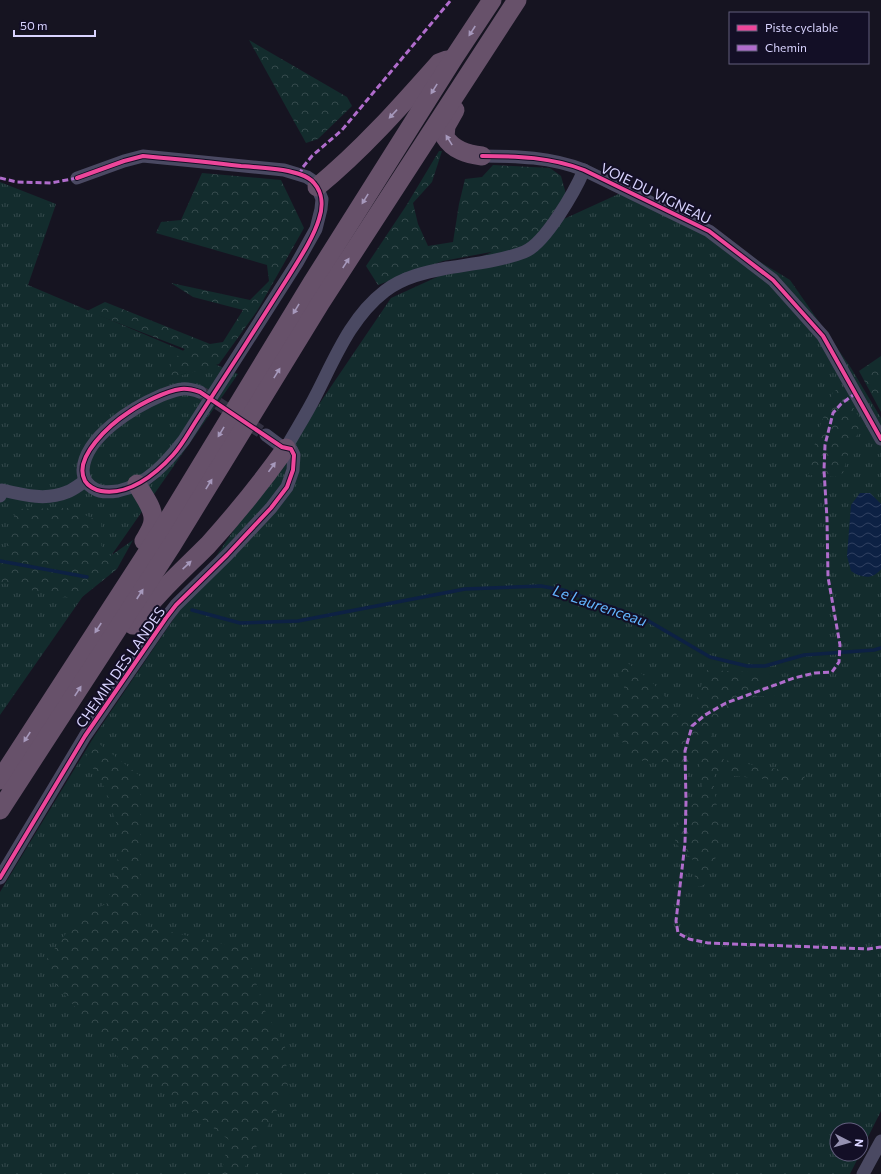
<svg xmlns="http://www.w3.org/2000/svg" width="881" height="1174" font-family="Commissioner,sans-serif">
	<style>
		.grass { fill: url(#grass-tufts) }
		.forest { fill: url(#forest-crowns) }
		.water { fill: url(#water-waves) }
		.lines { fill: none; stroke-linecap: round; stroke-linejoin: round }
		.stream { stroke: #0d2144; stroke-width: 3.5 }
		.minor-tunnel { stroke: #333142; stroke-width: 13; stroke-dasharray: 13 6; stroke-linecap: butt }
		.minor { stroke: #4a4962; stroke-width: 13 }
		.highway { stroke: #67516a; stroke-width: 19 }
		.quiet { stroke: #b06ccc; stroke-width: 3; stroke-dasharray: 6 3; stroke-linecap: butt }
		.cycleway-casing { stroke: #130f26; stroke-width: 6 }
		.cycleway { stroke: #ed469a; stroke-width: 4 }
		.oneway { fill: #a699bc }
		.labels { text-anchor: middle; dominant-baseline: central; stroke-width: 4; stroke-linejoin: round; paint-order: stroke }
		.street-label { font-size: 14px; fill: #d9d4ff; stroke: #130f26 }
		.water-label { font-size: 15px; font-style: italic; fill: #62b6ff; stroke: #130f26 }
	</style>
	<defs>
		<pattern id="grass-tufts" width="24" height="20" patternUnits="userSpaceOnUse"><rect width="24" height="20" fill="#132c2d"/><path d="M3 7l-1-3M5 7V3M7 7l1-3M15 17l-1-3M17 17v-4M19 17l1-3" fill="none" stroke="#354a4c"/></pattern>
		<pattern id="forest-crowns" width="20" height="18" patternUnits="userSpaceOnUse"><rect width="20" height="18" fill="#132c2d"/><path d="M2 6a3 3 0 1 1 6 0M12 15a3 3 0 1 1 6 0" fill="none" stroke="#354a4c"/></pattern>
		<pattern id="water-waves" width="16" height="10" patternUnits="userSpaceOnUse"><rect width="16" height="10" fill="#0d2144"/><path d="M0 5q4-4 8 0t8 0" fill="none" stroke="#304060"/></pattern>
	</defs>
	<rect width="100%" height="100%" fill="#161421"/>
	<g class="grass">
		<path d="M 0,182 L 56,204 L 28,285 L 238,374 L 0,715 Z"/>
		<path d="M 636,186 L 790,280 L 851,368 L 881,418 L 881,1111 L 861,1151 L 861,1130 L 837,1130 L 837,1154 L 860,1154 L 850,1174 L 0,1174 L 0,892 L 95,735 L 391,298 Z"/>
	</g>
	<g class="forest">
		<path d="M 249,40 L 347,97 L 352,106 L 318,139 L 306,143 Z"/>
		<path d="M 439,151 L 442,151 L 432,182 L 413,203 L 418,224 L 428,246 L 453,242 L 459,204 L 465,179 L 482,177 L 493,165 L 550,168 L 561,176 L 566,194 L 541,230 L 523,246 L 443,261 L 378,285 L 366,266 L 406,206 Z"/>
		<path d="M 202,173 L 281,180 L 304,228 L 257,311 L 219,364 L 167,380 L 172,361 L 185,349 L 87,311 L 105,302 L 210,344 L 223,342 L 243,310 L 193,297 L 171,283 L 250,300 L 269,281 L 267,265 L 156,233 L 161,222 L 181,220 Z"/>
		<path d="M 881,356 L 881,412 L 859,371 Z"/>
		<path d="M 841,387 L 864,426 L 851,443 L 843,473 L 835,477 L 808,475 L 817,434 L 833,392 Z"/>
		<path d="M 69,508 L 101,522 L 101,544 L 106,559 L 133,540 L 117,569 L 81,598 L 58,597 L 0,582 L 0,569 L 16,509 Z"/>
		<path d="M 621,658 L 650,680 L 669,701 L 678,717 L 695,706 L 706,670 L 769,673 L 776,695 L 753,697 L 711,724 L 711,742 L 724,760 L 806,774 L 802,783 L 715,774 L 713,780 L 722,842 L 704,886 L 696,887 L 693,860 L 675,843 L 677,821 L 703,794 L 699,762 L 670,763 L 633,760 L 610,721 L 628,696 L 616,670 Z"/>
		<path d="M 98,743 L 140,776 L 140,925 L 246,949 L 264,1009 L 285,1045 L 288,1090 L 241,1174 L 221,1174 L 229,1140 L 163,1089 L 121,1061 L 41,967 L 79,916 L 108,903 L 122,840 L 104,787 L 86,756 Z"/>
	</g>
	<path class="water" d="M 860,493 L 870,493 L 881,504 L 881,569 C 873,580 861,578 851,571 L 847,556 L 851,505 Z"/>
	<g class="lines">
		<g class="stream">
			<path d="M 0,561 L 87,577"/>
			<path d="M 192,610 L 240,623 L 298,621 L 465,589 L 541,586 L 563,590 L 645,619 L 710,657 L 747,666 L 765,666 L 804,655 L 874,650 L 881,648"/>
		</g>
		<path class="minor-tunnel" d="M 202,393 L 266,435"/>
		<g class="minor">
			<path d="M 482,156 C 517,156 551,157 584,170 L 709,231 L 773,280 L 823,336 L 881,439"/>
			<path d="M 77,178 L 124,161 L 143,156 L 284,170 L 307,177 L 313,181 L 317,187 L 322,199 L 321,209 L 316,229 L 297,263 L 184,440 C 167,462 147,485 118,491 C 111,492 101,493 95,489 C 87,485 83,478 83,470 C 85,436 134,407 162,395 C 168,393 175,390 182,389 C 188,388 194,390 200,392"/>
			<path d="M 286,448 C 296,430 307,413 316,395 C 335,358 351,317 385,291 C 403,277 426,272 447,268 C 472,264 501,261 524,252 C 545,244 575,191 584,170"/>
			<path d="M 0,496 L 2,490 C 23,495 46,501 67,492 C 73,490 79,485 85,481"/>
			<path d="M 0,878 L 85,736 L 166,618 L 176,605 L 227,555 L 271,508 L 287,487 L 293,470 L 294,455 L 291,449 L 282,447 L 266,435"/>
			<path d="M 863,1174 L 881,1141"/>
		</g>
		<g class="highway">
			<path d="M 455,110 L 446,126 L 445,137 C 453,150 467,154 482,156"/>
			<path d="M 317,187 C 362,150 400,107 439,63 L 447,60"/>
			<path d="M 137,484 C 142,494 154,508 153,520 C 153,527 148,534 144,541"/>
			<path d="M 133,625 C 155,595 182,571 208,545 C 236,514 262,482 286,448"/>
			<path d="M 0,780 L 160,533 L 312,283 L 455,56 L 492,0"/>
			<path d="M 0,810 L 172,545 L 321,302 L 517,0"/>
		</g>
		<g class="quiet">
			<path d="M 299,175 L 303,167 L 312,156 L 342,130 L 451,0"/>
			<path d="M 0,178 L 17,182 L 51,183 L 77,178"/>
			<path d="M 856,393 L 841,404 L 833,413 L 825,445 L 824,470 L 827,519 L 828,577 L 840,645 L 839,662 L 832,672 L 815,673 L 794,678 L 726,703 L 705,715 L 692,726 L 685,751 L 686,802 L 685,843 L 676,921 L 678,933 L 689,939 L 708,943 L 868,949 L 881,947"/>
		</g>
		<defs>
			<g id="cycleway">
				<path d="M 482,156 C 517,156 551,157 584,170 L 709,231 L 773,280 L 823,336 L 881,439"/>
				<path d="M 0,878 L 85,736 L 166,618 L 176,605 L 227,555 L 271,508 L 287,487 L 293,470 L 294,455 L 291,449 L 282,447 L 200,392 C 194,390 188,388 181,389 C 166,391 142,403 129,412 C 112,423 72,457 85,481 C 88,486 95,490 101,491 C 128,496 155,475 173,455 C 183,444 190,430 198,418 C 212,396 226,375 240,353 C 255,329 271,304 287,279 C 298,261 313,239 319,219 C 323,207 323,193 314,183 C 308,175 293,172 283,170 C 269,168 255,167 241,166 C 208,162 176,159 143,156 L 124,161 L 77,178"/>
			</g>
		</defs>
		<use href="#cycleway" class="cycleway-casing"/>
		<use href="#cycleway" class="cycleway"/>
	</g>
	<defs><path id="oneway-solid" d="M-6-.8H1V-3.2L6.5 0L1 3.2V.8H-6Z"/></defs>
	<g class="oneway">
		<use href="#oneway-solid" transform="translate(472 31) rotate(123)"/>
		<use href="#oneway-solid" transform="translate(434 89) rotate(122)"/>
		<use href="#oneway-solid" transform="translate(393 114) rotate(133)"/>
		<use href="#oneway-solid" transform="translate(449 140) rotate(-122)"/>
		<use href="#oneway-solid" transform="translate(365 199) rotate(122)"/>
		<use href="#oneway-solid" transform="translate(346 263) rotate(-57)"/>
		<use href="#oneway-solid" transform="translate(296 309) rotate(121)"/>
		<use href="#oneway-solid" transform="translate(277 373) rotate(-58)"/>
		<use href="#oneway-solid" transform="translate(221 432) rotate(121)"/>
		<use href="#oneway-solid" transform="translate(272 467) rotate(-54)"/>
		<use href="#oneway-solid" transform="translate(209 484) rotate(-58)"/>
		<use href="#oneway-solid" transform="translate(187 565) rotate(-43)"/>
		<use href="#oneway-solid" transform="translate(140 594) rotate(-57)"/>
		<use href="#oneway-solid" transform="translate(98 628) rotate(123)"/>
		<use href="#oneway-solid" transform="translate(78 691) rotate(-57)"/>
		<use href="#oneway-solid" transform="translate(27 737) rotate(123)"/>
	</g>
	<g class="labels">
		<g class="street-label">
			<text transform="translate(656 193) rotate(26)">VOIE DU VIGNEAU</text>
			<text transform="translate(120 667) rotate(-55)">CHEMIN DES LANDES</text>
		</g>
		<g class="water-label">
			<text transform="translate(600 605) rotate(19)">Le Laurenceau</text>
		</g>
	</g>
	<rect x="729" y="12" width="140" height="52" fill="#130f26" stroke="#625e7d"/>
	<rect x="737" y="25" width="20" height="6" fill="#ed469a" stroke="#625e7d"/>
	<text x="765" y="32" font-size="12" fill="#d9d4ff">Piste cyclable</text>
	<rect x="737" y="45" width="20" height="6" fill="#b06ccc" stroke="#625e7d"/>
	<text x="765" y="52" font-size="12" fill="#d9d4ff">Chemin</text>
	<g transform="translate(849 1142) rotate(96)"><circle r="19" fill="#130f26" stroke="#625e7d"/>
	<path d="M0-3L7 15L0 10L-7 15Z" fill="#9591b1"/>
	<text y="-6" font-size="11" font-weight="bold" text-anchor="middle" fill="#d9d4ff">N</text>
	</g>
	<path d="M14 30v6h81v-6" fill="none" stroke="#d9d4ff" stroke-width="2"/>
	<text x="20" y="30" font-size="12" fill="#d9d4ff" stroke="#130f26" stroke-width="3" paint-order="stroke">50 m</text>
</svg>
